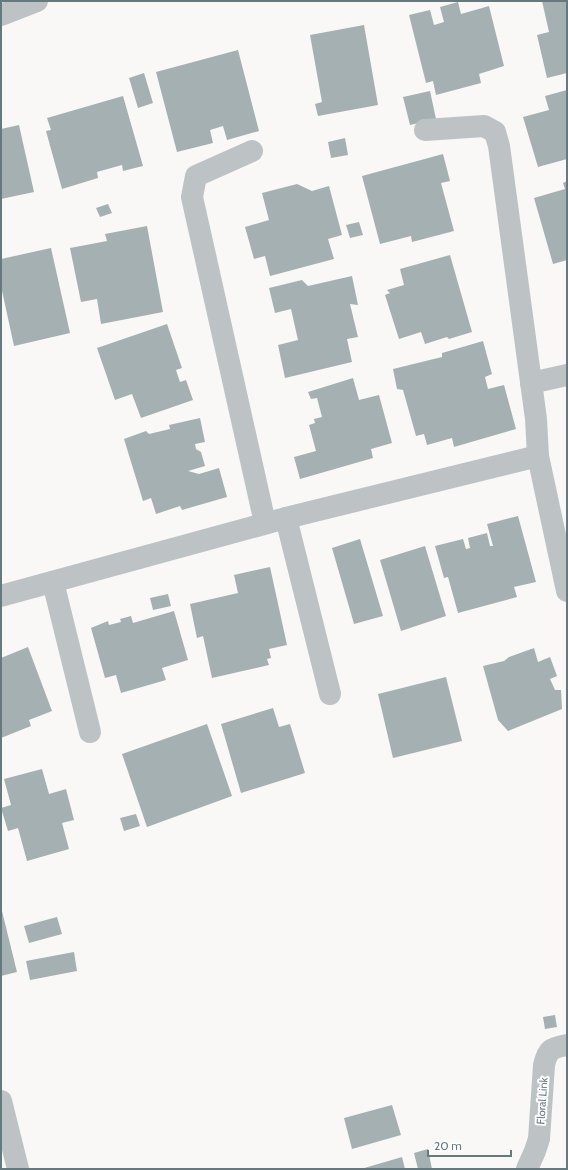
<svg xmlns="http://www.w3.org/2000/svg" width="568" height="1170" font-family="Cabin,sans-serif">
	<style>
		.building { fill: #a5b0b3 }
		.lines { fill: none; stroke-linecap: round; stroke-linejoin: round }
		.minor { stroke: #bdc3c5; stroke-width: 22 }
		.tertiary { stroke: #bdc3c5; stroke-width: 22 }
		.labels { text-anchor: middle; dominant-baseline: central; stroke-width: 4; stroke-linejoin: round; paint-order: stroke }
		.street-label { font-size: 11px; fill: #66797f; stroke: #fff }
	</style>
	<rect width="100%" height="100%" fill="#f9f8f6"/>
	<g class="building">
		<path d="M 542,1 L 567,1 L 567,73 L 547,78 L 537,35 L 549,32 Z"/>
		<path d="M 458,2 L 461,14 L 489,6 L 504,66 L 479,74 L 481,83 L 436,95 L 433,81 L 426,83 L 409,15 L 430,10 L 434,25 L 444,22 L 440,7 Z"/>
		<path d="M 364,25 L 378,105 L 318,116 L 315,104 L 322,102 L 310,35 Z"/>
		<path d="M 238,50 L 259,131 L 227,140 L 223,126 L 210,130 L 213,143 L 177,152 L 156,72 Z"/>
		<path d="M 144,73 L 153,103 L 138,108 L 129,78 Z"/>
		<path d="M 567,90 L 567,159 L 538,167 L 523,117 L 549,110 L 545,96 Z"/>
		<path d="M 430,91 L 436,119 L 410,125 L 403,97 Z"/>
		<path d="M 123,96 L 143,166 L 123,171 L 122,165 L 97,172 L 98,178 L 62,189 L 46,131 L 51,130 L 47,118 Z"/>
		<path d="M 19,125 L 34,192 L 1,199 L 1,129 Z"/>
		<path d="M 345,138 L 348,155 L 331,158 L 328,142 Z"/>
		<path d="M 443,154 L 450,181 L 441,183 L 454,231 L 412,242 L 411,236 L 380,244 L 362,176 Z"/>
		<path d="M 567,181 L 567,260 L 553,264 L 534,198 L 565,189 L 563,183 Z"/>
		<path d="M 297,184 L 312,191 L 329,186 L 342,235 L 328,239 L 334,259 L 270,276 L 265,256 L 254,259 L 245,227 L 269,220 L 262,193 Z"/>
		<path d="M 108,204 L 112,213 L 100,217 L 96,208 Z"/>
		<path d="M 359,222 L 363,235 L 350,238 L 346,225 Z"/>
		<path d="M 147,226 L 163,312 L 101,324 L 97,299 L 81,302 L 70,248 L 107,241 L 105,234 Z"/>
		<path d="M 51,248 L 70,333 L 14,346 L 1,286 L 1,259 Z"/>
		<path d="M 450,255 L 472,332 L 449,339 L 447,337 L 425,344 L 421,332 L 399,339 L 385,295 L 390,293 L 387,290 L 404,285 L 400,269 Z"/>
		<path d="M 352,276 L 358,305 L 350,304 L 358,337 L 347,339 L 352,362 L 285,378 L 278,345 L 298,340 L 291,309 L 275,313 L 269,288 L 302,280 L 308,286 Z"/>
		<path d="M 167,324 L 182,368 L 176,370 L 180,382 L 186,380 L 193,400 L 141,418 L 132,394 L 115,400 L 97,348 Z"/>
		<path d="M 483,341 L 492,374 L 485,377 L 488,389 L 504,385 L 516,429 L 454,447 L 452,438 L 427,445 L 424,434 L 416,436 L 403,390 L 397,389 L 393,369 L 442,357 L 442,353 Z"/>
		<path d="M 353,378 L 359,400 L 379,395 L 392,443 L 371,449 L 373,458 L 300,479 L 294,457 L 316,451 L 309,425 L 315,423 L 314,419 L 322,417 L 317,398 L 311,399 L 308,392 Z"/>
		<path d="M 200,418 L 205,442 L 195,444 L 196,449 L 201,452 L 205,466 L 188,471 L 199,474 L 219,468 L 227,497 L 182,510 L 180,506 L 156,514 L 151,498 L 143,501 L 124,439 L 146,431 L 149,434 L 170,429 L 169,425 Z"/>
		<path d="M 518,516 L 536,582 L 514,587 L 517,597 L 458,613 L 448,577 L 444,578 L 435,546 L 463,539 L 466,549 L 470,548 L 468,538 L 487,533 L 490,546 L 493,546 L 487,524 Z"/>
		<path d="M 360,539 L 383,616 L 354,624 L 332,548 Z"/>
		<path d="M 425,546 L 446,616 L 401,631 L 380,560 Z"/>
		<path d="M 270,567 L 287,645 L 269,649 L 271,658 L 267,659 L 269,665 L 212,678 L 203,636 L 197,638 L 190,604 L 238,593 L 234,575 Z"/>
		<path d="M 168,594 L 171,606 L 153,610 L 150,598 Z"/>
		<path d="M 174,611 L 188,660 L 162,668 L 166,680 L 121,693 L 116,675 L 105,678 L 91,628 L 108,621 L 109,625 L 121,622 L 120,619 L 131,616 L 133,623 Z"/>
		<path d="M 28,647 L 52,711 L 29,720 L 31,726 L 1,738 L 1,658 Z"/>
		<path d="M 534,648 L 538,662 L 550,657 L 557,676 L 550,679 L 555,690 L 561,690 L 562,709 L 508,731 L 498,720 L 483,666 L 504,661 L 509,657 Z"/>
		<path d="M 446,677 L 462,741 L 393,758 L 378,694 Z"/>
		<path d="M 273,708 L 279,727 L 290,724 L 305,773 L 241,793 L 221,724 Z"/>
		<path d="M 207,724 L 232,796 L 147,827 L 122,754 Z"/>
		<path d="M 42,769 L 49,794 L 66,789 L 74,820 L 62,823 L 69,849 L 27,861 L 18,828 L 8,831 L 1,808 L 11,805 L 4,779 Z"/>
		<path d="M 136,814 L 140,826 L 124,831 L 120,818 Z"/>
		<path d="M 1,907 L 17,972 L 1,976 Z"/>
		<path d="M 57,917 L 62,934 L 29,943 L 24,926 Z"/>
		<path d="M 74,952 L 77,971 L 30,980 L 26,961 Z"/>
		<path d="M 555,1015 L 557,1027 L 545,1029 L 543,1017 Z"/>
		<path d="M 392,1105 L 401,1135 L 352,1149 L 344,1118 Z"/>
		<path d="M 428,1149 L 432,1169 L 418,1169 L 414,1153 Z"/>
		<path d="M 402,1157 L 405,1169 L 361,1169 Z"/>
	</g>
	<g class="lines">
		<g class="minor">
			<path d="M 425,130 L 484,126 L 495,132 L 499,146 L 536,419 L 538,456 L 567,591"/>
			<path d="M 252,151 L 196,176 L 192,197 L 265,523"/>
			<path d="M 531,383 L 567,375"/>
			<path d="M 286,518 L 330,694"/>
			<path d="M 53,582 L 90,732"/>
			<path d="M 1,596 L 286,518 L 538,456"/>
			<path d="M 1,1101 L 18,1169"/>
			<path d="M 527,1169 L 535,1151 L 539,1139 L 544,1065 C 548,1049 551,1048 567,1045"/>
		</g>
		<path class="tertiary" d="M 1,15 L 37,1"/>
	</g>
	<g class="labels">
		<g class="street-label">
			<text transform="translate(542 1101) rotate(-86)">Floral Link</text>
		</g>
	</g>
	<rect width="568" height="1170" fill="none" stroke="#66797f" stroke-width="4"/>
	<path d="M428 1150v6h83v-6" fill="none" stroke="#66797f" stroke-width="2"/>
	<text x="434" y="1150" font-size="12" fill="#66797f" stroke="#ffffff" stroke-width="3" paint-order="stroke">20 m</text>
</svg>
